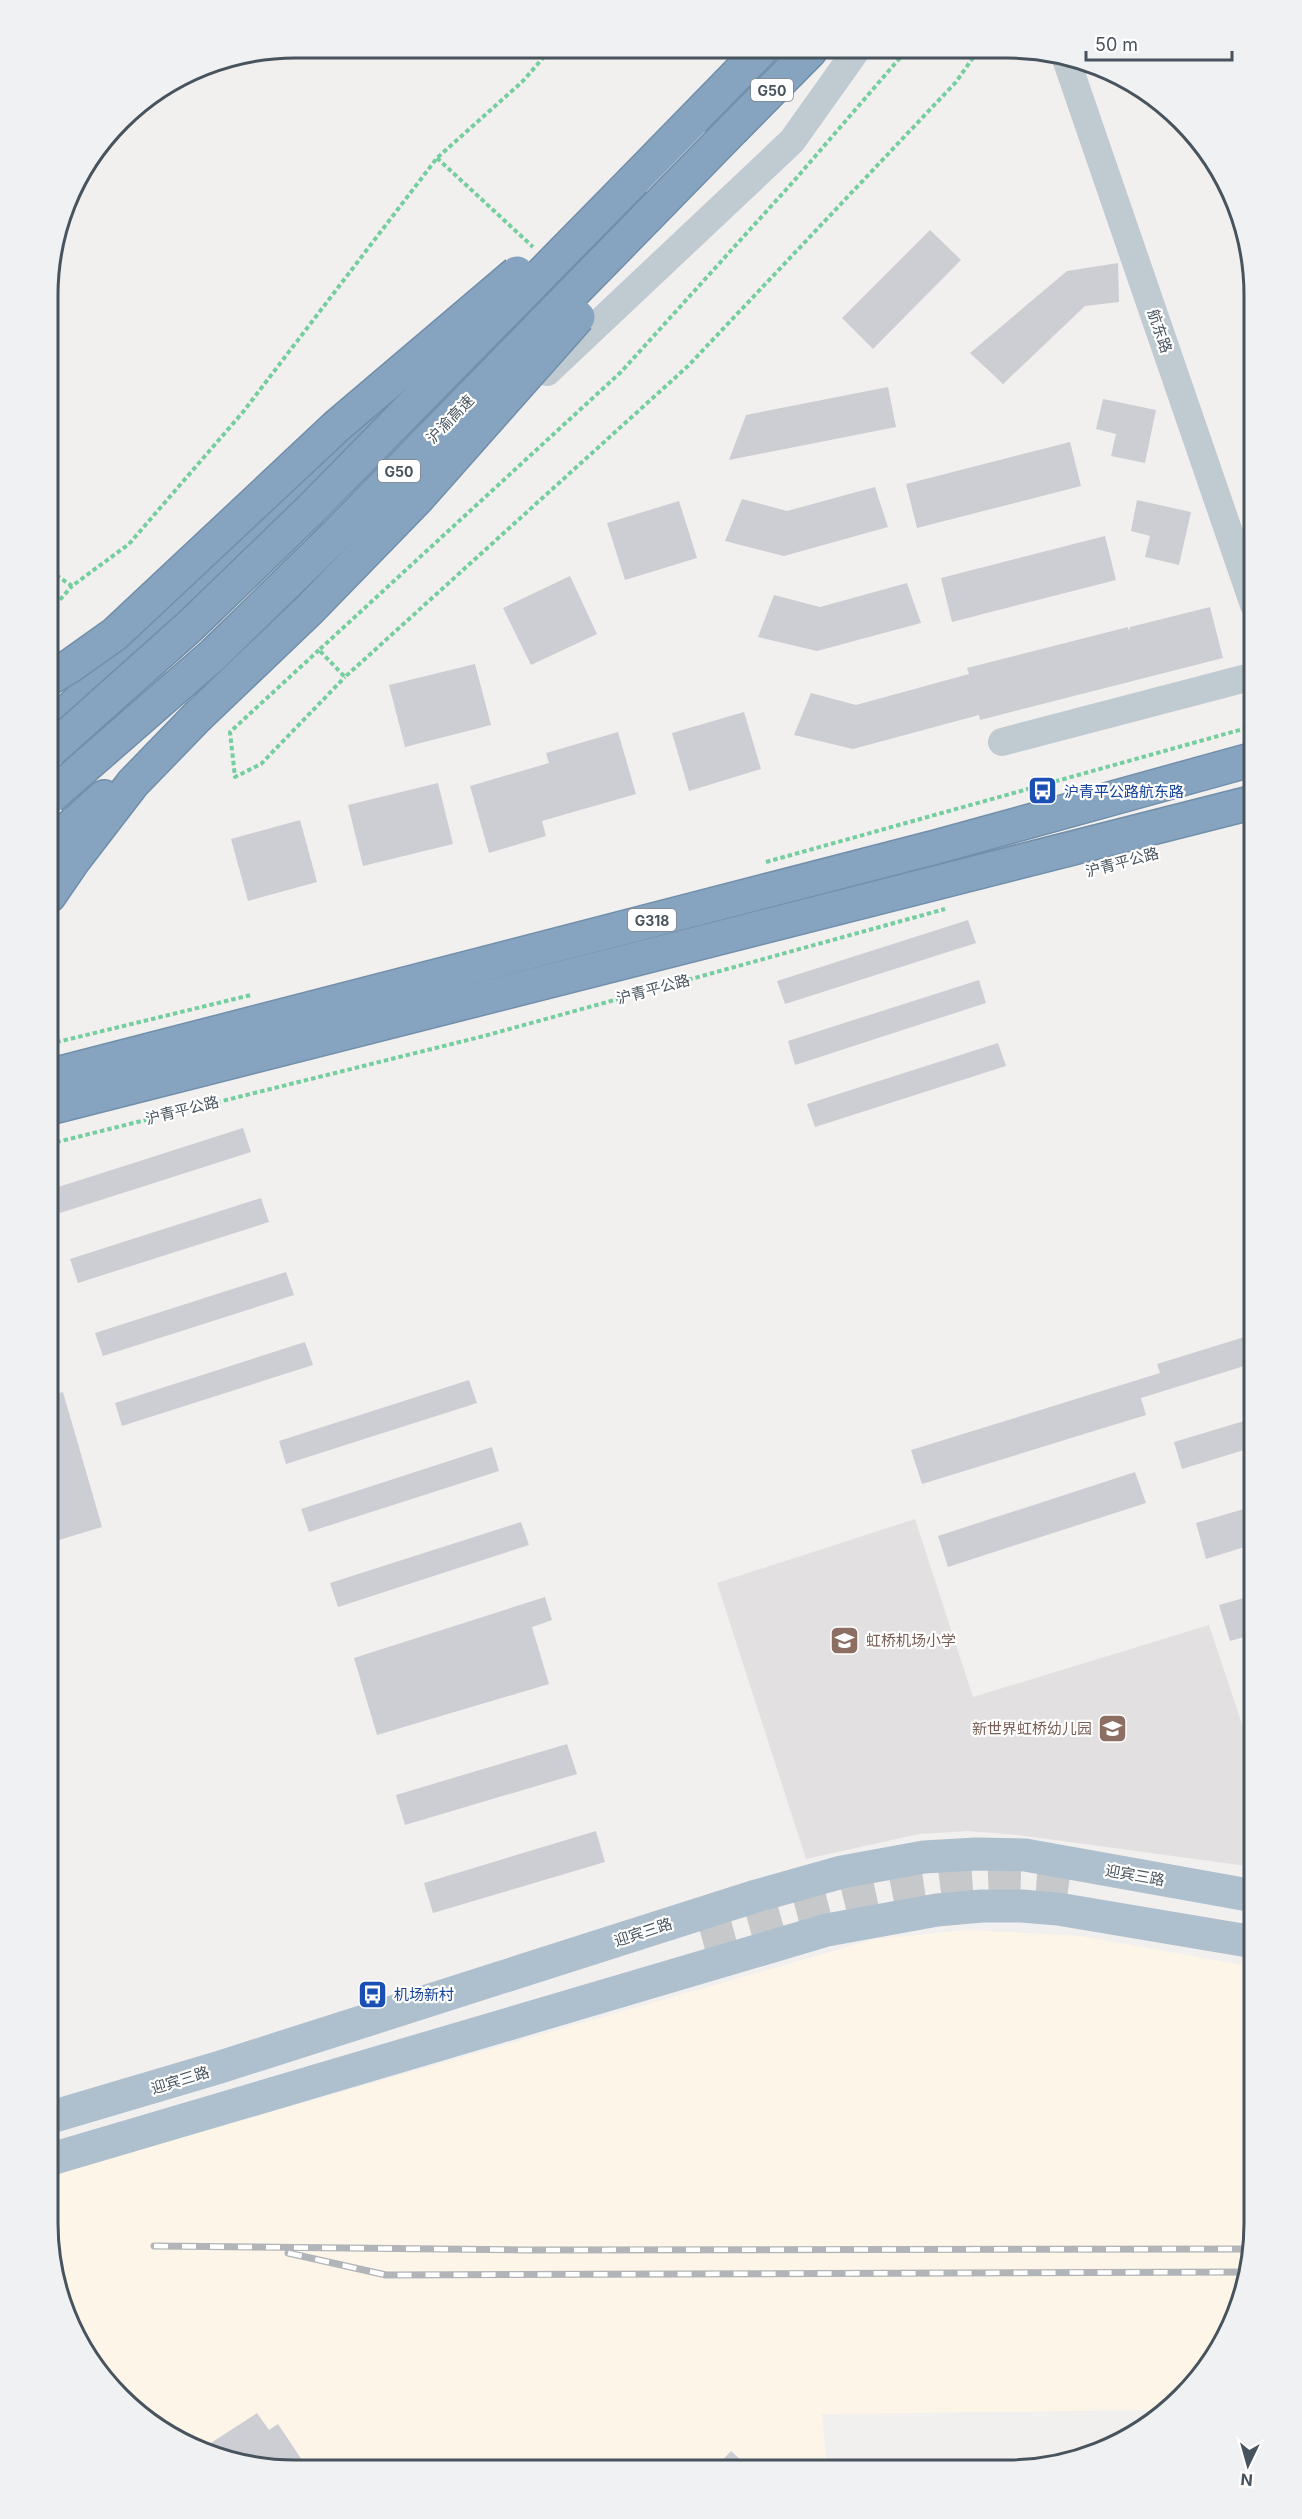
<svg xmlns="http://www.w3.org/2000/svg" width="1302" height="2519" font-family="Inter,'Noto Sans SC',sans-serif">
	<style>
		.commercial { fill: #fcf5e8 }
		.education { fill: #e3e0e1 }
		.building { fill: #ccced4 }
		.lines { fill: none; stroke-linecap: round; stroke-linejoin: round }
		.major-tunnel { stroke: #c7c8ca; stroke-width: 33; stroke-dasharray: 33 16; stroke-linecap: butt }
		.highway-casing { stroke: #718faa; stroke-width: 36 }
		.path { stroke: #74ce9d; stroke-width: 4; stroke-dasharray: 4.5 3; stroke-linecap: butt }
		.minor { stroke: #bfcad1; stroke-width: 28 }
		.major { stroke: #aec0ce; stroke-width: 33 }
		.highway { stroke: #86a4bf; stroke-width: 33 }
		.rail-casing { stroke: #b1b5b9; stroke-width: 7 }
		.rail { stroke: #fff; stroke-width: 4.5; stroke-dasharray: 14; stroke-linecap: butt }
		.highway-bridge-casing { stroke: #718faa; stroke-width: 36; stroke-linecap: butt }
		.highway-bridge { stroke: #86a4bf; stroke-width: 33 }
		.labels { text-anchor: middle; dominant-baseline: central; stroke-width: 4.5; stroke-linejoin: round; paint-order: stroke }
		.shield { fill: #fff; stroke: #7e878e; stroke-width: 1.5 }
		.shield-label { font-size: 14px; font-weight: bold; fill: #47535d }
		.street-label { font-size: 15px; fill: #47535d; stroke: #fff }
		.transit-label { font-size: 15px; fill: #164399; stroke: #fff; text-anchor: start }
		.education-label { font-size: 15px; fill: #785e54; stroke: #fff; text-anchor: start }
		.rim { fill: none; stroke: #47535d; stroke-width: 3 }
	</style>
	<rect width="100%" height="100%" fill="#f2efef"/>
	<path class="commercial" d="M 967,1930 L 1081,1936 L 1254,1967 L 1253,2240 L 1235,2318 L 1203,2374 L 1164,2410 L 822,2414 L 827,2470 L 263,2469 L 186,2446 L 144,2417 L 147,2406 L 118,2393 L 90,2361 L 61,2303 L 48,2223 L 48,2176 L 875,1939 Z"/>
	<path class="education" d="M 915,1519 L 973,1697 L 1209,1625 L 1254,1760 L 1254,1867 L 1018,1835 L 968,1831 L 919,1834 L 806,1859 L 717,1583 Z"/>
	<g class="building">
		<path d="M 930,230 L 961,260 L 873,349 L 842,318 Z"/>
		<path d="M 1118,263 L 1119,302 L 1085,306 L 1003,384 L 970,353 L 1067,271 Z"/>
		<path d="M 888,387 L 896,427 L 729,460 L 746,415 Z"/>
		<path d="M 1103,399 L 1156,410 L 1145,463 L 1111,456 L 1116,434 L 1096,429 Z"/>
		<path d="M 1070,442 L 1081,486 L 917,528 L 906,484 Z"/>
		<path d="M 875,487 L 888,527 L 784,556 L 725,541 L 742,499 L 787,511 Z"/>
		<path d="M 1137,500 L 1191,512 L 1179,565 L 1145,557 L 1150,536 L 1131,531 Z"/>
		<path d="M 679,501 L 697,558 L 625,580 L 607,523 Z"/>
		<path d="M 1105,536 L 1116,580 L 952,622 L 941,578 Z"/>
		<path d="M 570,576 L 597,634 L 531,665 L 503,608 Z"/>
		<path d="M 907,583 L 921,623 L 817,651 L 758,637 L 774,595 L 820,607 Z"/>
		<path d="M 1210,607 L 1223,658 L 980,720 L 979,715 L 853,749 L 794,735 L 811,693 L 856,705 L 969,674 L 967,668 L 1128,627 L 1129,631 L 1130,627 Z"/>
		<path d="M 475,664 L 491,725 L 405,747 L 389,685 Z"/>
		<path d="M 744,712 L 761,769 L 689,791 L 672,733 Z"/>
		<path d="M 618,732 L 636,794 L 542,821 L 546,836 L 489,853 L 470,786 L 549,763 L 546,753 Z"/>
		<path d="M 438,783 L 453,844 L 363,866 L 348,805 Z"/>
		<path d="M 300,820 L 317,882 L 248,901 L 231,839 Z"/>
		<path d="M 968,920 L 976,943 L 785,1004 L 777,981 Z"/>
		<path d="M 979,980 L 986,1003 L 795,1065 L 788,1041 Z"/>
		<path d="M 998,1043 L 1006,1066 L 815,1127 L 807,1104 Z"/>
		<path d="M 243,1128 L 251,1152 L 60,1213 L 52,1189 Z"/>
		<path d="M 261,1198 L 269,1222 L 78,1283 L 70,1259 Z"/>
		<path d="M 286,1272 L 294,1295 L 103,1356 L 95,1333 Z"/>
		<path d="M 1254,1334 L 1254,1363 L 1141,1398 L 1146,1415 L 922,1484 L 911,1450 L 1160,1373 L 1157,1364 Z"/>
		<path d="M 305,1342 L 313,1365 L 122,1426 L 115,1403 Z"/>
		<path d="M 469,1380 L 477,1403 L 286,1464 L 279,1441 Z"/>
		<path d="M 63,1392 L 102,1527 L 49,1543 L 49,1396 Z"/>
		<path d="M 1254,1418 L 1254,1447 L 1182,1469 L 1174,1442 Z"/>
		<path d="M 492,1447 L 499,1471 L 309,1532 L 301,1509 Z"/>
		<path d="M 1135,1472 L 1146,1503 L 948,1567 L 938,1536 Z"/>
		<path d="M 1254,1506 L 1254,1544 L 1206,1559 L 1196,1523 Z"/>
		<path d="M 521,1522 L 529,1545 L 338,1607 L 330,1583 Z"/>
		<path d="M 1254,1595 L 1254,1634 L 1230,1641 L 1219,1605 Z"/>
		<path d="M 545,1597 L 552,1620 L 532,1627 L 549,1684 L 377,1735 L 354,1658 Z"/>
		<path d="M 567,1744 L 577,1774 L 405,1825 L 396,1795 Z"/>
		<path d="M 596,1831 L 605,1862 L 433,1913 L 424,1883 Z"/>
		<path d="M 257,2413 L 269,2430 L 278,2424 L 308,2469 L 263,2469 L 200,2450 Z"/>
		<path d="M 731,2451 L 752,2470 L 713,2470 Z"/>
	</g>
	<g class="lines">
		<path class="major-tunnel" d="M 701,1935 C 825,1902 954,1857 1083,1880"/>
		<defs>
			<g id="highway">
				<path d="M 734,128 L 810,51"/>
				<path d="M 634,180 L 760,51"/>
				<path d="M 50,729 L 209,575 L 369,427 L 410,409"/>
				<path d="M 49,846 L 104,797"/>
				<path d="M 49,896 L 73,861 L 133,783 L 197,717"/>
				<path d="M 49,1076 L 936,847 L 1254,759"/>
				<path d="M 49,1108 L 1254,802"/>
			</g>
		</defs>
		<use href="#highway" class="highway-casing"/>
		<g class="path">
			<path d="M 905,52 L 793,182 L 621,372 L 319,650 L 345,677 L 688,366 L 956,82 L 977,52"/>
			<path d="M 437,158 L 533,247"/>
			<path d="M 50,571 L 72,586 L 129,544 L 243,412 L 437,158 L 522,82 L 550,50"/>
			<path d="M 50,611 L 72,586"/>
			<path d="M 319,650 L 230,732 L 235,777 L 261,764 L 345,677"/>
			<path d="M 766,862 L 1254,726"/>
			<path d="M 49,1044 L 251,995"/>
			<path d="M 49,1144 L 484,1036 L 945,909"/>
		</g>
		<g class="minor">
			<path d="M 1065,56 L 1254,605"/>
			<path d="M 624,213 L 666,172 L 693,139"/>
			<path d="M 547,372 L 792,141 L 856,51"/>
			<path d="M 1002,742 L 1254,676"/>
			<path d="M 50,774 L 154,678"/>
		</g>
		<g class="major">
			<path d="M 48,2118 L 217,2068 L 753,1897 L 842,1872 L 924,1857 L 976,1854 L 1025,1855 L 1254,1896"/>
			<path d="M 48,2160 L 827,1930 L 937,1910 L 982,1906 L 1022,1906 L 1058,1909 L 1254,1942"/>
		</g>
		<use href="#highway" class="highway"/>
		<defs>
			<g id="rail">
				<path d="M 154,2246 L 525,2250 L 1251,2249"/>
				<path d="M 288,2253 L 386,2275 L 1246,2272"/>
			</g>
		</defs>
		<use href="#rail" class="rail-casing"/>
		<use href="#rail" class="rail"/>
		<defs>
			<g id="highway-bridge">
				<path d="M 50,678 L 70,666 L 115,634 L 338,425 L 517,273"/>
				<path d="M 197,717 L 309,610 L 416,500 L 578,317"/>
				<path d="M 50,751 L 190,626 L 311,509 L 634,180"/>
				<path d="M 50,797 L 214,654 L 336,535 L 734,128"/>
			</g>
		</defs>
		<use href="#highway-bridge" class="highway-bridge-casing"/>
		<use href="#highway-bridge" class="highway-bridge"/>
	</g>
	<defs>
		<symbol id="bus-square" viewBox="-11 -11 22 22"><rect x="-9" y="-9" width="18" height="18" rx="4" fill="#1a4fb4" stroke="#fff"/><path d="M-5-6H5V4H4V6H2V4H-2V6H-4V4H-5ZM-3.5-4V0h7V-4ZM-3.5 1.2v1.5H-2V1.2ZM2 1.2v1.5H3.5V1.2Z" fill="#fff"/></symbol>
		<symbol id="school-square" viewBox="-11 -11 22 22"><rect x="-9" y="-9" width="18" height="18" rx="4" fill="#8d6e63" stroke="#fff"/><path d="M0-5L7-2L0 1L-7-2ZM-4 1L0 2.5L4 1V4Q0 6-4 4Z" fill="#fff"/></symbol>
	</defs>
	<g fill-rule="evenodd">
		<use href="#bus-square" x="1026" y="774" width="33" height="33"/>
		<use href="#school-square" x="828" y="1624" width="33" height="33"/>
		<use href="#school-square" x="1096" y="1712" width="33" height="33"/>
		<use href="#bus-square" x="356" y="1978" width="33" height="33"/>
	</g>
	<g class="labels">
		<g class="shield">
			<rect x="751" y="79" width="42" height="22" rx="4.5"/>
			<rect x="378" y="460" width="42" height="22" rx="4.5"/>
			<rect x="628" y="909" width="48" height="22" rx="4.5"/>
		</g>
		<g class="shield-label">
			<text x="772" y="90">G50</text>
			<text x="399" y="471">G50</text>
			<text x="652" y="920">G318</text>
		</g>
		<g class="street-label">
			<text transform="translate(1160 331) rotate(71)">航东路</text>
			<text transform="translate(450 419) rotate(-46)">沪渝高速</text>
			<text transform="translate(1122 862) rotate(-15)">沪青平公路</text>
			<text transform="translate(653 989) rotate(-15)">沪青平公路</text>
			<text transform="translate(182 1110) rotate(-14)">沪青平公路</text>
			<text transform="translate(1135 1875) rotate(10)">迎宾三路</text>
			<text transform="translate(643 1932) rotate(-18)">迎宾三路</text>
			<text transform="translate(180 2080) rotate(-17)">迎宾三路</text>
		</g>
		<g class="transit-label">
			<text x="1064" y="791">沪青平公路航东路</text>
			<text x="394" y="1994">机场新村</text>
		</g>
		<g class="education-label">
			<text x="866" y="1640">虹桥机场小学</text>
			<text x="1092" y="1728" text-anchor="end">新世界虹桥幼儿园</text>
		</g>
	</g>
	<path d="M0 0H1302V2519H0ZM295 58H1007A237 237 0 0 1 1244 295V2223A237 237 0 0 1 1007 2460H295A237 237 0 0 1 58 2223V295A237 237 0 0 1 295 58Z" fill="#f0f1f2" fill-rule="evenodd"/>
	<path class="rim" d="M295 58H1007A237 237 0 0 1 1244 295V2223A237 237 0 0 1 1007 2460H295A237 237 0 0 1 58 2223V295A237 237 0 0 1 295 58Z"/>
	<g transform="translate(1248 2465) rotate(185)" stroke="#ffffff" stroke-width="4.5" paint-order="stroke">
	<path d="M0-4.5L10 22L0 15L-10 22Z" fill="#47535d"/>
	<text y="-9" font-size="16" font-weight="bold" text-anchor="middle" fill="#47535d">N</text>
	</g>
	<path d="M1086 51v9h146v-9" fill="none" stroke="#47535d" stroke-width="3"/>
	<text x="1095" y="51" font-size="18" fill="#47535d" stroke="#ffffff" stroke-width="4.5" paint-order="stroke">50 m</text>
</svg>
